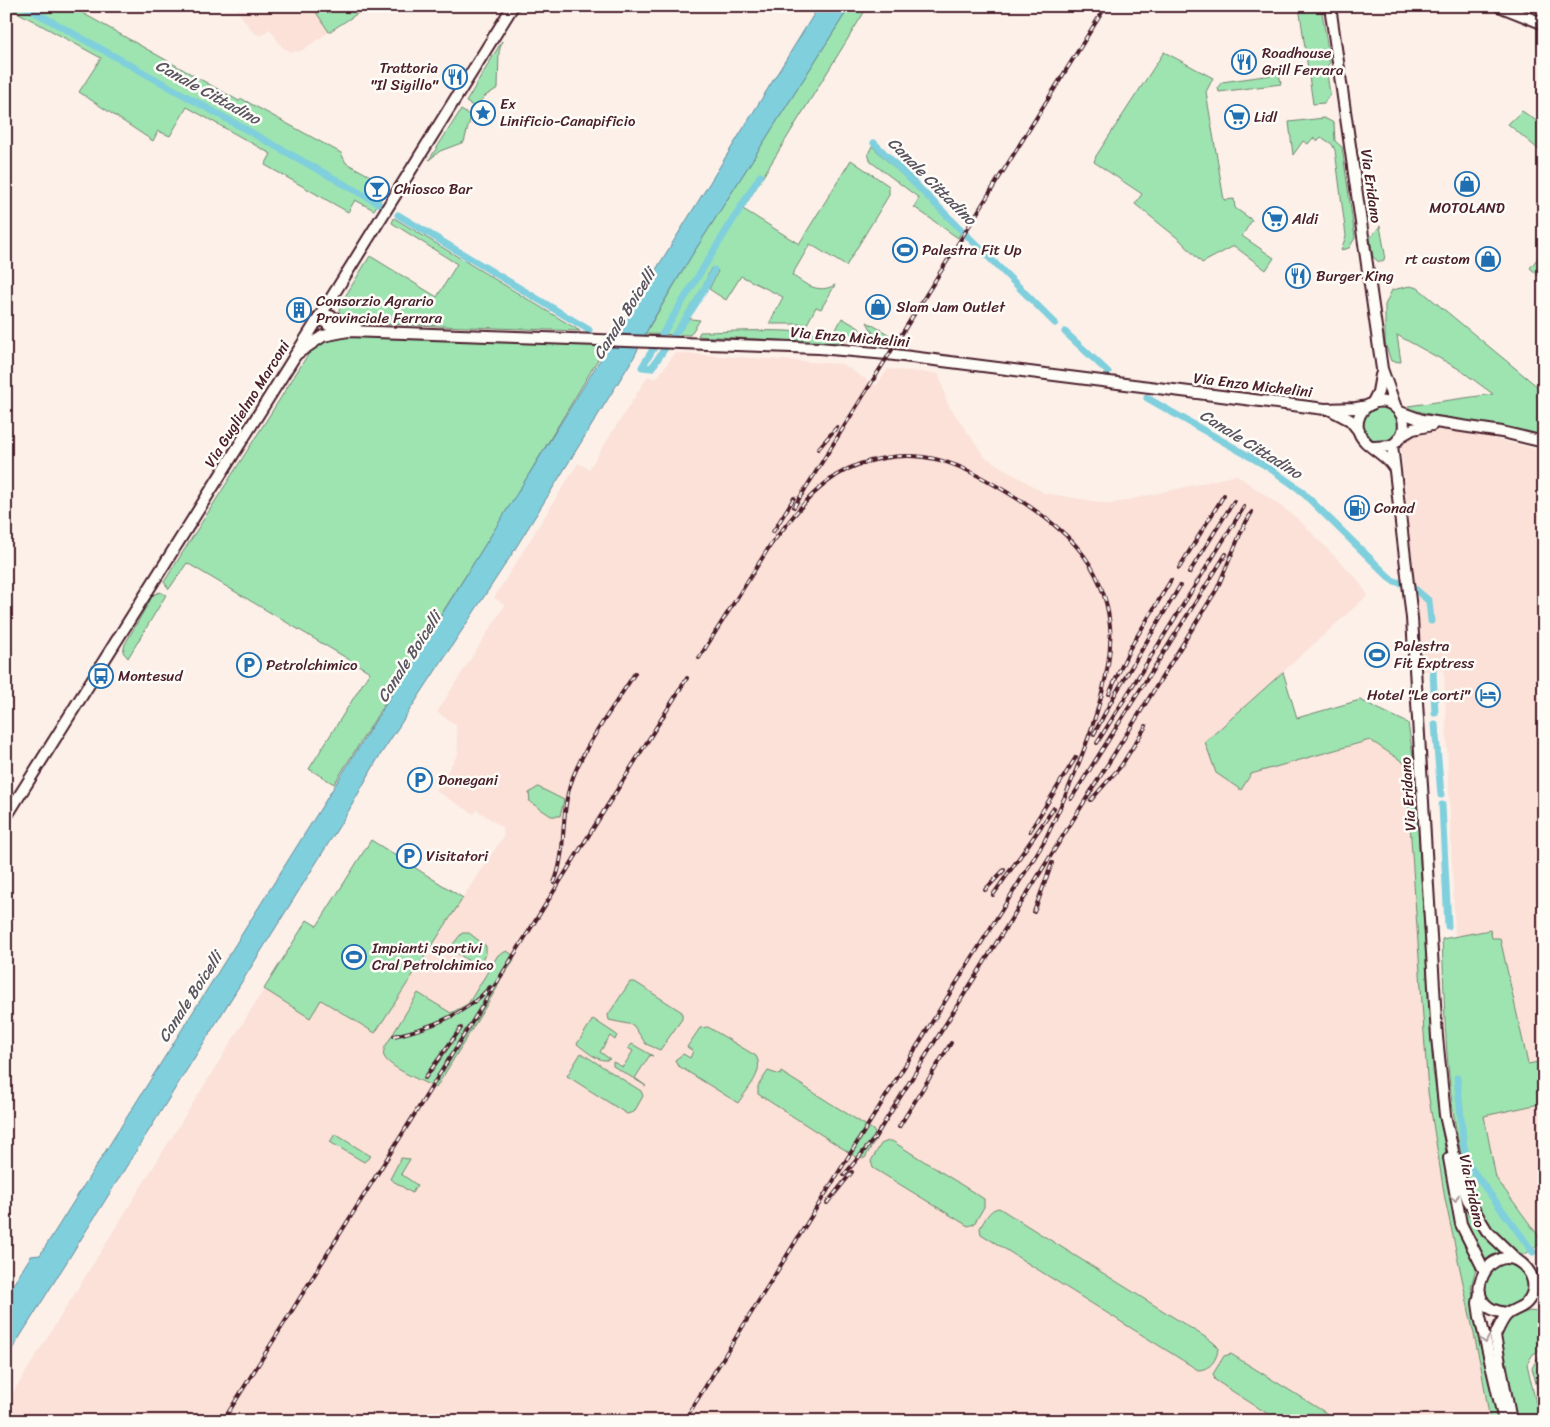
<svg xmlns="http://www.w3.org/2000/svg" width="1550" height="1427" font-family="Sriracha,sans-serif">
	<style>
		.built { fill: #fbe1d8 }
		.green { fill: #9de4b1; stroke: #74826e }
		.water { fill: #80cfdd; stroke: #6a8996 }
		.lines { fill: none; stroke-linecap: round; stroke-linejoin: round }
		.canal { stroke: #80cfdd; stroke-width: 7 }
		.secondary-casing { stroke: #4a1f2b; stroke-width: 14 }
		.primary-casing { stroke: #4a1f2b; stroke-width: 14 }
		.secondary { stroke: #fdfcf7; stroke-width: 10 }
		.primary { stroke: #fdfcf7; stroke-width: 10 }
		.rail-casing { stroke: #4a1f2b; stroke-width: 4 }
		.rail { stroke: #fdfcf7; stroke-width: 2; stroke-dasharray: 5.5; stroke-linecap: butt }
		.oneway { stroke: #ac999b }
		.labels { text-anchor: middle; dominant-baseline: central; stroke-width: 5; stroke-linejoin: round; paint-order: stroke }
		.poi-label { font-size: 15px; fill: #4a1f2b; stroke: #fdfcf7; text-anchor: start }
		.street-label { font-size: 15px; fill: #4a1f2b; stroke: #fdfcf7 }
		.water-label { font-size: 16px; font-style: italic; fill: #5a5460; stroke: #fdfcf7 }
	</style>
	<rect width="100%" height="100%" fill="#fcf0e9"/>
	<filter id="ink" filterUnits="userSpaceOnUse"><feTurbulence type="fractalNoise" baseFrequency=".02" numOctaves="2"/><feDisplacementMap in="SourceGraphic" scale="10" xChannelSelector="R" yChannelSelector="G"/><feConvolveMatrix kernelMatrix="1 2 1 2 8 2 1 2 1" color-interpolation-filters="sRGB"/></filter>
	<g filter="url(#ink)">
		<g class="built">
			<path d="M 234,6 L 312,6 L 329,32 L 301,51 L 291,52 L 282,47 L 270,29 L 260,36 L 252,31 Z"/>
			<path d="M 675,353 L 842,364 L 876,386 L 888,369 L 939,374 L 947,403 L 985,457 L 1044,493 L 1111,504 L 1237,475 L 1297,518 L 1356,578 L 1368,595 L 1205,742 L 1251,774 L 1371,740 L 1406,763 L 1428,1092 L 1454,1243 L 1493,1421 L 6,1421 L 6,1404 L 307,920 L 317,926 L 371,840 L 463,897 L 504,836 L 502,827 L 477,810 L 474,814 L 436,791 L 458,754 L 456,725 L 437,712 L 505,605 L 494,598 L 578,463 L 589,469 L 648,376 L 656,379 Z"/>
			<path d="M 1420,429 L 1460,430 L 1544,451 L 1544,1061 L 1528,1064 L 1500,938 L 1492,938 L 1489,930 L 1455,937 L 1444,670 L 1424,671 L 1401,450 L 1404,440 Z"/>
			<path d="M 1544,1103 L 1544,1242 L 1496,1178 L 1484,1116 Z"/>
		</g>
		<g class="green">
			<path d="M 6,6 L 70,6 L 239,101 L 242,99 L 341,153 L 346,163 L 389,186 L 374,210 L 355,200 L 348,212 L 265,165 L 271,154 L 187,107 L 170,136 L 158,131 L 153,141 L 79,92 L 101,58 Z"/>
			<path d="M 312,6 L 369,6 L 329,32 Z"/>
			<path d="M 850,6 L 868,6 L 743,209 L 799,244 L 851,160 L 889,186 L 889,195 L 846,266 L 810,244 L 792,275 C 806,285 819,294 835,285 L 821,309 L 816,307 L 807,324 L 769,324 L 783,297 L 741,276 L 726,300 L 709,289 L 718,271 L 711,268 L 703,287 L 685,315 L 691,319 L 700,320 L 690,335 L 645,334 L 692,255 Z"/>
			<path d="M 1299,6 L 1321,6 L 1330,63 L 1326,67 L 1330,94 L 1324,103 L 1313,104 Z"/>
			<path d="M 502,41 L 499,52 L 498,88 L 485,96 L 475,107 L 466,102 Z"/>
			<path d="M 1164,52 L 1213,78 L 1206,92 L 1224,200 L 1234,199 L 1235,208 L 1252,220 L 1242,236 L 1274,258 L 1266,270 L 1234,246 L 1202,263 L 1180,240 L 1135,204 L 1142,194 L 1094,162 L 1096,156 Z"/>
			<path d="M 1279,74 L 1281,84 L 1219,92 L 1218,87 L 1222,82 Z"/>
			<path d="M 461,110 L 471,116 L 464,142 L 440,151 L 429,160 Z"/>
			<path d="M 1522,111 L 1544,126 L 1544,154 L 1508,124 Z"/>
			<path d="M 1324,118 L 1334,123 L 1335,141 L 1342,147 L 1355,238 L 1349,248 L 1341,250 L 1346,236 L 1335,150 L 1332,144 L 1321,137 L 1317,141 L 1313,138 L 1308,144 L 1303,141 L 1293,155 L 1289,122 Z"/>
			<path d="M 872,146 L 961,232 L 958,238 L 914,207 L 919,198 L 871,162 L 868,154 Z"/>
			<path d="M 394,218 L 580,331 L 356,323 L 340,315 L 339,309 L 341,303 L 370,256 L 437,297 L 457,264 L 392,223 Z"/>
			<path d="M 1380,226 L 1385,254 L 1384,260 L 1379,262 L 1373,257 L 1370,238 Z"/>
			<path d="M 1544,250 L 1544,280 L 1530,268 Z"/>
			<path d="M 1410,286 L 1418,288 L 1544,392 L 1544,436 C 1500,424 1454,422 1410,409 L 1408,406 L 1493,394 L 1459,369 L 1397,335 L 1401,362 L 1391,361 L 1385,343 L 1385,305 L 1392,290 Z"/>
			<path d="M 842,318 L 859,328 L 862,334 L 860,337 L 837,343 L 698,336 L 700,332 C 730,332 807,326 831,339 Z"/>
			<path d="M 867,322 L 895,338 L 889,347 L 874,335 Z"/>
			<path d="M 348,336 L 606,346 L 511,504 L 334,784 L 309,769 L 370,672 L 187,563 L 169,589 L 164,582 L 309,353 C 321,340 331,337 348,336 Z"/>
			<circle cx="1381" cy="425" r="18"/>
			<path d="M 160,592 L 166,595 L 128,658 L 123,652 L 125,644 L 153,595 Z"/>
			<path d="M 1283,672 L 1297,718 L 1360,700 L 1408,723 L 1414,763 L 1433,1071 L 1458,1232 L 1471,1251 L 1477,1265 L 1471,1287 L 1501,1421 L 1490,1421 L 1481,1367 L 1445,1199 L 1428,1092 L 1406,764 L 1370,740 L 1251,774 L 1241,790 L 1216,773 L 1205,742 Z"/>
			<path d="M 538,787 L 564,800 L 560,816 L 551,816 L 530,802 L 529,793 Z"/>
			<path d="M 371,840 L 463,898 L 375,1033 L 321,1000 L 310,1018 L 264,989 L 307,920 L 317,926 Z"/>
			<path d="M 1490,930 L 1492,938 L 1500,938 L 1528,1064 L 1544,1061 L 1544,1103 L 1484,1116 L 1496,1178 L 1543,1242 L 1524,1255 C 1441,1220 1446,1016 1442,939 Z"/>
			<path d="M 462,933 L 469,933 L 486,946 L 486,954 L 479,963 L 470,962 L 453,950 L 453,944 Z"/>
			<path d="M 507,951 L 513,955 L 514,961 L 500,980 L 497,988 L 436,1088 C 424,1082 392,1069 385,1058 C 382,1054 384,1051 385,1047 L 418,993 L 451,1013 L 468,1004 L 498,955 Z"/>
			<path d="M 630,982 L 635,982 L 682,1012 L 682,1019 L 660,1050 L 646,1044 L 633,1025 L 609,1020 L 608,1015 Z"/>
			<path d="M 593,1019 L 617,1035 L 615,1040 L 610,1036 L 600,1052 L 610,1059 C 600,1064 585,1050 577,1044 Z"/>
			<path d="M 708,1027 L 756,1056 C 765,1072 747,1089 738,1103 L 677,1065 L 675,1060 L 683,1054 L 690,1058 L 693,1051 L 687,1047 L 700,1028 Z"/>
			<path d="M 632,1044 L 653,1056 L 650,1055 L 635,1078 L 646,1086 L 613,1066 L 613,1062 L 623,1067 L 633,1051 L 628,1048 Z"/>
			<path d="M 581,1053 L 641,1091 L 643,1096 L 634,1112 L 627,1114 L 567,1076 Z"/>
			<path d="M 768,1071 L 780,1075 L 781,1072 L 873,1130 L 877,1137 L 865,1158 L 856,1157 L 758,1094 L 758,1086 Z"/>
			<path d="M 335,1134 L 369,1155 L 371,1156 L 364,1162 L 330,1142 Z"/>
			<path d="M 888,1141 L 892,1141 L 984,1199 L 984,1207 L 974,1224 L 968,1226 L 873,1168 L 871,1161 L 881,1144 Z"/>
			<path d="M 401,1158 L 410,1159 L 401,1174 L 417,1185 L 412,1193 L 390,1179 Z"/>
			<path d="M 1464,1200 L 1511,1257 L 1493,1257 L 1487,1261 L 1468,1233 L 1460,1201 Z"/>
			<path d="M 999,1208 L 1213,1342 L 1218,1347 C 1218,1359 1210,1370 1198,1370 L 981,1234 L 980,1228 C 985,1220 989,1209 999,1208 Z"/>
			<circle cx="1506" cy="1286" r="23"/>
			<path d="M 1530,1311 L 1544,1313 L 1544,1349 L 1533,1354 L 1527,1364 L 1540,1421 L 1515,1421 L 1499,1345 C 1501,1325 1511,1316 1530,1311 Z"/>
			<path d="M 1231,1354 L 1339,1421 L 1279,1421 L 1215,1380 L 1213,1374 L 1224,1356 Z"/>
			<path d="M 1544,1355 L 1544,1413 L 1532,1368 L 1537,1359 Z"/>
		</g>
		<path class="water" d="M 819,6 L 850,6 L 692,255 L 651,323 L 634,357 L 510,557 L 377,760 L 348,812 L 6,1359 L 6,1296 L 31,1256 L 40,1255 C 302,840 561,424 819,6 Z"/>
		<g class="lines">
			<g class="canal">
				<path d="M 24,6 L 378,203"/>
				<path d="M 874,143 L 1055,323"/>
				<path d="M 398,215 L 589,330"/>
				<path d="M 714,270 C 699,304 675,332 655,363 L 651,368 L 642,367 L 760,176"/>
				<path d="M 1065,332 L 1108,372"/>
				<path d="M 1147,398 L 1268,467 L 1299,489 L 1392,580 L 1400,583"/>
				<path d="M 1416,590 L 1429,601 L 1431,621"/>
				<path d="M 1433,670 L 1435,713"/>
				<path d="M 1435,724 L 1441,795"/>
				<path d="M 1442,805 L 1448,926"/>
				<path d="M 1457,1078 L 1464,1147 L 1470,1167 L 1533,1252"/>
			</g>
			<defs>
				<g id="secondary">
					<path d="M 1330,6 L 1382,369 L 1396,408"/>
					<path d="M 1499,6 L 1544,24"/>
					<path d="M 320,316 L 513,6"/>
					<path d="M 1372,404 L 1378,392 L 1381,375"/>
				</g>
				<g id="primary">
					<path d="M 320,316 L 330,316 L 356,327"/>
					<path d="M 320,316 L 328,325 L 342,331"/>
					<path d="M 295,355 L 323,336 L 348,331 L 819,348 L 887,354 L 1325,409 L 1356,408 L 1368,406"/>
					<path d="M 1331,410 L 1350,420 L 1359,431"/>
					<path d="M 1400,412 L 1422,420 L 1502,432 L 1544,442"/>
					<path d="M 1401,436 L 1413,429 L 1432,425"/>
					<path d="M 1392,445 L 1412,618 L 1437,1037 L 1445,1115 L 1457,1169 L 1468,1200 L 1487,1231 L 1518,1261"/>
					<path d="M 1374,447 L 1391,446 C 1424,424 1386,384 1363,410 C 1358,416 1356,425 1359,432 C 1364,447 1386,453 1394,468"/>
					<path d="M 6,817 L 320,316"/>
					<path d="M 1449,1158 L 1461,1224 L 1484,1270"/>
					<path d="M 1480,1293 L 1478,1303 L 1480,1317 L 1504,1421"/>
					<path d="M 1509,1313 C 1449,1310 1494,1229 1527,1269 C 1533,1276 1535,1286 1532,1294 C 1527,1307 1518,1307 1509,1313 C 1503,1317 1498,1329 1495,1336 L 1511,1421"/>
				</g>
			</defs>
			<use href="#secondary" class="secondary-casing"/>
			<use href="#primary" class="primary-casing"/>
			<use href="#secondary" class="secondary"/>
			<use href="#primary" class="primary"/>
			<defs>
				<g id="rail">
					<path d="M 818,449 L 837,427"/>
					<path d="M 794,507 L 1106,6"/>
					<path d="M 1242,529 L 1252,512"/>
					<path d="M 773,532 L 794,498"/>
					<path d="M 1179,568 L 1224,495"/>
					<path d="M 1189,573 L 1234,501"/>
					<path d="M 699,658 L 773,541"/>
					<path d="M 1109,694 L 1130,648 L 1171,580"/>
					<path d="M 1094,734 L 1114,696 L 1180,586"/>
					<path d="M 1097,743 L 1244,507"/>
					<path d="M 1071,799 L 1226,554"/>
					<path d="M 1091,800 L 1121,766 L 1146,726"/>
					<path d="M 1030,831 L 1076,757"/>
					<path d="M 554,883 C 566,854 561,823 568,793 C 577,754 614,707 635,673"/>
					<path d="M 985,890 L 1004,870"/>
					<path d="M 993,895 L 1054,808"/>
					<path d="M 1034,912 L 1052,863"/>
					<path d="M 394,1036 C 429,1028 465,1015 490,987"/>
					<path d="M 425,1078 L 461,1028"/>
					<path d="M 899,1127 L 951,1043"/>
					<path d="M 844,1175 L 874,1139 L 1217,589 L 1244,525"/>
					<path d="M 827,1203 L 852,1172"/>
					<path d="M 223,1421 L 687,678"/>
					<path d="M 684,1421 L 1044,842 C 1071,786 1115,688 1110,626 C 1104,560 1062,526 1010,494 C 959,463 921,444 860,464 C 819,478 795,514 769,547"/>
				</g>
			</defs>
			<use href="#rail" class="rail-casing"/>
			<use href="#rail" class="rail"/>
		</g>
		<defs><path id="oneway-chevron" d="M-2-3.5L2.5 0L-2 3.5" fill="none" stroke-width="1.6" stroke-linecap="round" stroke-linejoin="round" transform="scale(1.25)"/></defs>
		<g class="oneway">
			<use href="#oneway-chevron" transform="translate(1455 1198) rotate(79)"/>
			<use href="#oneway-chevron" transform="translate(1485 1340) rotate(77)"/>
		</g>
	</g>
	<defs>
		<symbol id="restaurant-ring" viewBox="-11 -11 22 22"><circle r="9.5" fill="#fdfcf7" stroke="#1f6fb2" stroke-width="1.5"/><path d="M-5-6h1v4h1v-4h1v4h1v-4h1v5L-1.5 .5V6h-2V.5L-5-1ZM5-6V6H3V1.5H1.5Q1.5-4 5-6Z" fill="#1f6fb2"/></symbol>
		<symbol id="sight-ring" viewBox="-11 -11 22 22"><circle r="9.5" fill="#fdfcf7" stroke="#1f6fb2" stroke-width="1.5"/><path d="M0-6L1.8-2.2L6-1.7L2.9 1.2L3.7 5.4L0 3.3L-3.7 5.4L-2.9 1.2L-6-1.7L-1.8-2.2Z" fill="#1f6fb2"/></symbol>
		<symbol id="supermarket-ring" viewBox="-11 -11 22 22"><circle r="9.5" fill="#fdfcf7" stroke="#1f6fb2" stroke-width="1.5"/><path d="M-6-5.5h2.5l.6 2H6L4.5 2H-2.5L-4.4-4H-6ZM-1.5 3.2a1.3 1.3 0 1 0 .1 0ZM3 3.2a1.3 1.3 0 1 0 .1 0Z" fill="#1f6fb2"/></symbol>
		<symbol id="shop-ring" viewBox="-11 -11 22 22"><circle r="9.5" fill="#fdfcf7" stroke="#1f6fb2" stroke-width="1.5"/><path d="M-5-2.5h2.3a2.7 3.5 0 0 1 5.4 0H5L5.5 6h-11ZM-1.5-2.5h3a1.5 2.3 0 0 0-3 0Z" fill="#1f6fb2"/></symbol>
		<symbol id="bar-ring" viewBox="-11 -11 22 22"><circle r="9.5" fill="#fdfcf7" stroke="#1f6fb2" stroke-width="1.5"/><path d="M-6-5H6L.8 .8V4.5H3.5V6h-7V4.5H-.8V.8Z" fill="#1f6fb2"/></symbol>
		<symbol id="stadium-ring" viewBox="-11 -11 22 22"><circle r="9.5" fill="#fdfcf7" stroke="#1f6fb2" stroke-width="1.5"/><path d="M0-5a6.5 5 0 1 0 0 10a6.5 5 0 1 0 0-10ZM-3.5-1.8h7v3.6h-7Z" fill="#1f6fb2"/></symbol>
		<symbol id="building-ring" viewBox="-11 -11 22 22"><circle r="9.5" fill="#fdfcf7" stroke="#1f6fb2" stroke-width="1.5"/><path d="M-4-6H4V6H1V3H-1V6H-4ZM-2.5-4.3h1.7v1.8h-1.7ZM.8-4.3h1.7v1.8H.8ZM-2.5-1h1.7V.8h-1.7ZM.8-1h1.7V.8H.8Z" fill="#1f6fb2"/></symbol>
		<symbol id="fuel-ring" viewBox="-11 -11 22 22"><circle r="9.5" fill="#fdfcf7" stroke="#1f6fb2" stroke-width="1.5"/><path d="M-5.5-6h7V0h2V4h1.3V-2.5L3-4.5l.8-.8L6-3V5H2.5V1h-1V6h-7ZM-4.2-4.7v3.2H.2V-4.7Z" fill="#1f6fb2"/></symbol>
		<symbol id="parking-ring" viewBox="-11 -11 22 22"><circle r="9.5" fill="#fdfcf7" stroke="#1f6fb2" stroke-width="1.5"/><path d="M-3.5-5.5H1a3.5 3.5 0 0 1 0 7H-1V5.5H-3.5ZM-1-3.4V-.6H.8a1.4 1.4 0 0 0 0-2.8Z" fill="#1f6fb2"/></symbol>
		<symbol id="bus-ring" viewBox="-11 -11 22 22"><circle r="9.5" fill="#fdfcf7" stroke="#1f6fb2" stroke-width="1.5"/><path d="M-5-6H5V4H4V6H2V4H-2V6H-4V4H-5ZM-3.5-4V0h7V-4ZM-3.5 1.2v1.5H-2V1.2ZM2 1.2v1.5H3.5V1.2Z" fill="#1f6fb2"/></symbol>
		<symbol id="hotel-ring" viewBox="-11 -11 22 22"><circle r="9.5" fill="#fdfcf7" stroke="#1f6fb2" stroke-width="1.5"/><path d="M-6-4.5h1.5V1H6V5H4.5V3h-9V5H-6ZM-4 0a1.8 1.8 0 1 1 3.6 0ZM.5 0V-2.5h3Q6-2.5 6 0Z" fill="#1f6fb2"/></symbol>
	</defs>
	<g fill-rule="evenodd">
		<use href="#restaurant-ring" x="1230" y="48" width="28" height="28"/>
		<use href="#restaurant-ring" x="441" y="63" width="28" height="28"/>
		<use href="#sight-ring" x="469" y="99" width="28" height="28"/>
		<use href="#supermarket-ring" x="1223" y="103" width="28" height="28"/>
		<use href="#shop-ring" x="1453" y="170" width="28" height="28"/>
		<use href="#bar-ring" x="363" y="175" width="28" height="28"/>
		<use href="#supermarket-ring" x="1261" y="205" width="28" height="28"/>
		<use href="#stadium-ring" x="891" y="236" width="28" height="28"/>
		<use href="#shop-ring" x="1474" y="245" width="28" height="28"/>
		<use href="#restaurant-ring" x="1284" y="262" width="28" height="28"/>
		<use href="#shop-ring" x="864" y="293" width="28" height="28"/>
		<use href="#building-ring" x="285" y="296" width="28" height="28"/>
		<use href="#fuel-ring" x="1343" y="494" width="28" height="28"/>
		<use href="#stadium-ring" x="1363" y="641" width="28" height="28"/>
		<use href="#parking-ring" x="235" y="651" width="28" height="28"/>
		<use href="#bus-ring" x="87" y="662" width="28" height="28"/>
		<use href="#hotel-ring" x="1474" y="681" width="28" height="28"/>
		<use href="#parking-ring" x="406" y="766" width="28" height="28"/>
		<use href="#parking-ring" x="395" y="842" width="28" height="28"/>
		<use href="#stadium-ring" x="340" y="943" width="28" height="28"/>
	</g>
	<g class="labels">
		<g class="poi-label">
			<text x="1262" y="53">Roadhouse<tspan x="1262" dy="17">Grill Ferrara</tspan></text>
			<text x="438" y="68" text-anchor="end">Trattoria<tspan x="438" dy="17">"Il Sigillo"</tspan></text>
			<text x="500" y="104">Ex<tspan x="500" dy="17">Linificio-Canapificio</tspan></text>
			<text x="1254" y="117">Lidl</text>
			<text x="394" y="189">Chiosco Bar</text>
			<text x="1467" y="208" text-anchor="middle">MOTOLAND</text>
			<text x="1292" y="219">Aldi</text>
			<text x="922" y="250">Palestra Fit Up</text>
			<text x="1470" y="259" text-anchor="end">rt custom</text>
			<text x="1316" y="276">Burger King</text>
			<text x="316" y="301">Consorzio Agrario<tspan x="316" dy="17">Provinciale Ferrara</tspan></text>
			<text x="896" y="307">Slam Jam Outlet</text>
			<text x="1374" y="508">Conad</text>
			<text x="1394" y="646">Palestra<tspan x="1394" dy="17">Fit Exptress</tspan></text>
			<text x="266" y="665">Petrolchimico</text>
			<text x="118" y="676">Montesud</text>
			<text x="1470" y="695" text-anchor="end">Hotel "Le corti"</text>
			<text x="438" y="780">Donegani</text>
			<text x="426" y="856">Visitatori</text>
			<text x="372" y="948">Impianti sportivi<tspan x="372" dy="17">Cral Petrolchimico</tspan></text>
		</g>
		<g class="street-label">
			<text transform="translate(1371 186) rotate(82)">Via Eridano</text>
			<text transform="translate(850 337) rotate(5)">Via Enzo Michelini</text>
			<text transform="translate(1253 385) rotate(7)">Via Enzo Michelini</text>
			<text transform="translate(247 404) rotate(-58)">Via Guglielmo Marconi</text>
			<text transform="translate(1408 794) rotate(-94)">Via Eridano</text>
			<text transform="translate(1472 1191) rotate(78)">Via Eridano</text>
		</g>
		<g class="water-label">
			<text transform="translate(208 92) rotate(29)">Canale Cittadino</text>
			<text transform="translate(932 181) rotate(45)">Canale Cittadino</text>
			<text transform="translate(624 314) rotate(-58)">Canale Boicelli</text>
			<text transform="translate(1251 444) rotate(32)">Canale Cittadino</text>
			<text transform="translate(409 657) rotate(-57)">Canale Boicelli</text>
			<text transform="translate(190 997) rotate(-57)">Canale Boicelli</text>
		</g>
	</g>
	<rect width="1550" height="1427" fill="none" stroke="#fdfcf7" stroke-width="25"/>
	<rect x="12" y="12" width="1525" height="1402" fill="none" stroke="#4a1f2b" stroke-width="2" filter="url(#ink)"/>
</svg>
